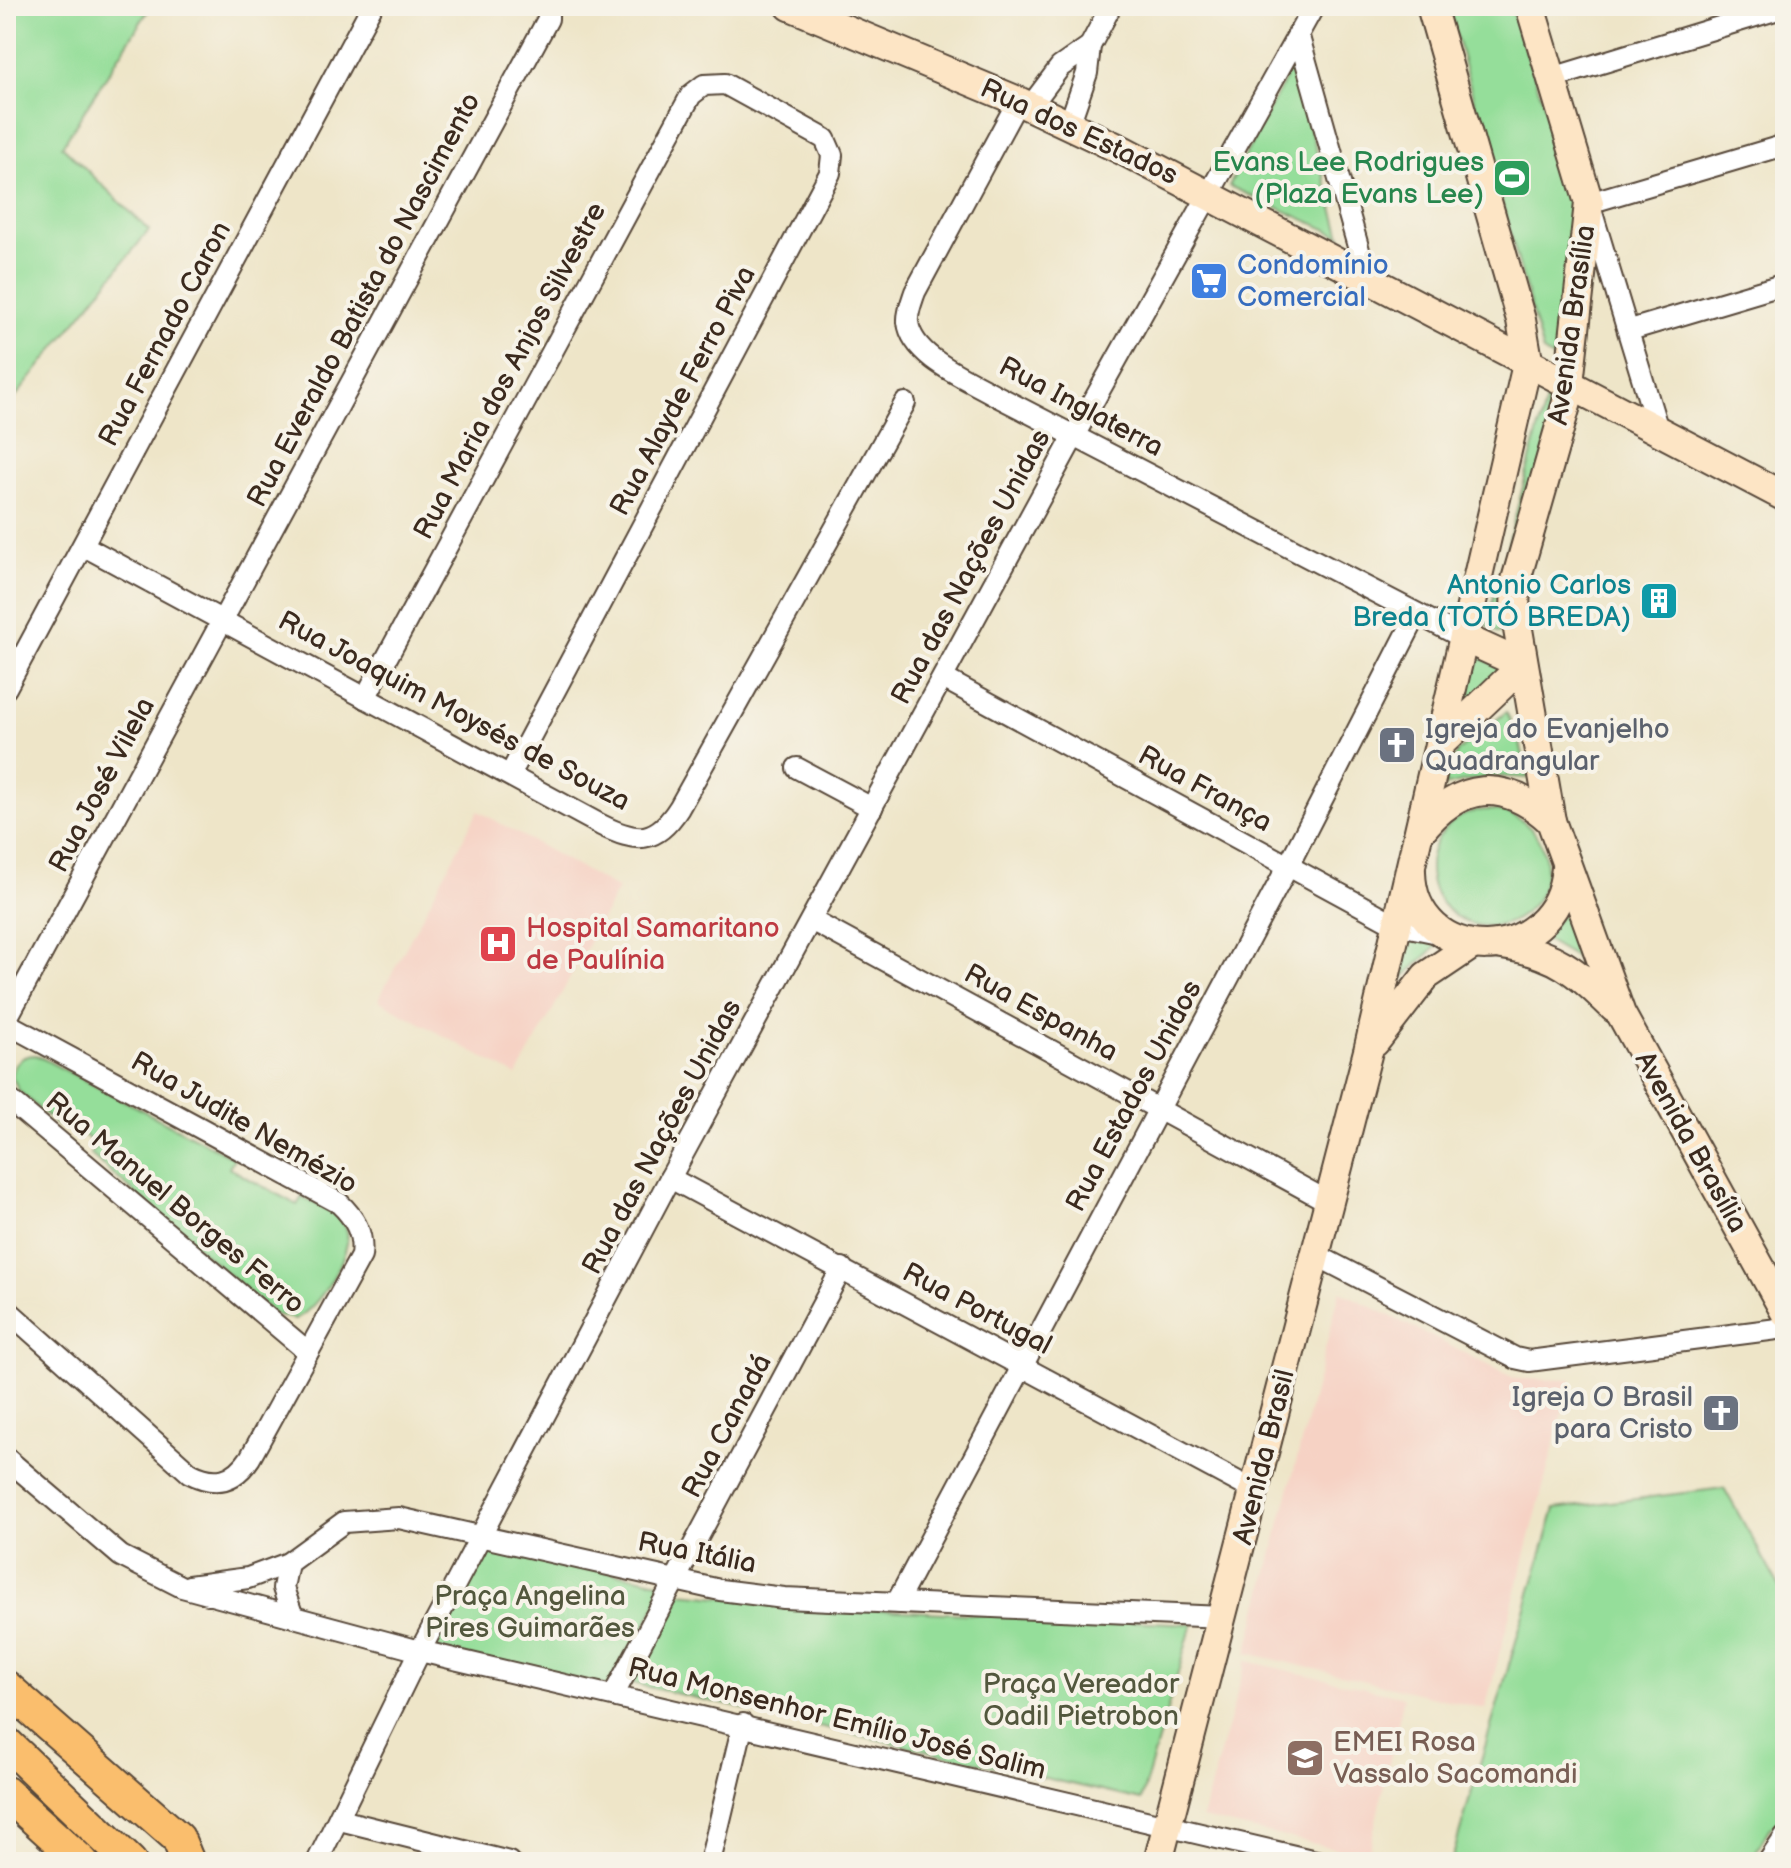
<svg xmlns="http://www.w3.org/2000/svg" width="1791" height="1868" font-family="'Balsamiq Sans',sans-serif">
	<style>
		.built { fill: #f6d2c4 }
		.green { fill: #95de9a; stroke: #68845c; stroke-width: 2 }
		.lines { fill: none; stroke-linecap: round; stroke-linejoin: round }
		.street-casing { stroke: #564638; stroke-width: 24 }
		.secondary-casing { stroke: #564638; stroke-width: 32 }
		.primary-casing { stroke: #564638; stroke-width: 36 }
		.street { stroke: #fff; stroke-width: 20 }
		.secondary { stroke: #fde5c5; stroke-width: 28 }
		.primary { stroke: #fabe6d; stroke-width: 32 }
		.labels { text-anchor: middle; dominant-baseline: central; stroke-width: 8; stroke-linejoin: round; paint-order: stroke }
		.street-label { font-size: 28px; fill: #3b2a1e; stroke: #f7f3e8 }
		.leisure-label { font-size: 28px; fill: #27864d; stroke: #f7f3e8; text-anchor: end }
		.shop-label { font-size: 28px; fill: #366cbe; stroke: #f7f3e8; text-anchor: start }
		.culture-label { font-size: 28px; fill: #0d838f; stroke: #f7f3e8; text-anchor: end }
		.worship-label { font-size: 28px; fill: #5b616d; stroke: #f7f3e8; text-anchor: start }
		.health-label { font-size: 28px; fill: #be3a42; stroke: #f7f3e8; text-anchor: start }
		.park-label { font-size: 28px; fill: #52573d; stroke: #f7f3e8 }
		.education-label { font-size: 28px; fill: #785e54; stroke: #f7f3e8; text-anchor: start }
	</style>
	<rect width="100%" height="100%" fill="#f7f3e8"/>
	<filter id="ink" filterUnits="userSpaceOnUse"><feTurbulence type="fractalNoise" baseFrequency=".0125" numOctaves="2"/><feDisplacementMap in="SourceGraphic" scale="16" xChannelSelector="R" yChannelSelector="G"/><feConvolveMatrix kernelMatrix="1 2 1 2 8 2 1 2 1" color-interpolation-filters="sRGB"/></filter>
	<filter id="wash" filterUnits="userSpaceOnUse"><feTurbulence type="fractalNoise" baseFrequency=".006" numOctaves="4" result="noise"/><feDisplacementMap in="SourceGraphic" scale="32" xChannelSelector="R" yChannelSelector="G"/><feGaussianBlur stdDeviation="1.8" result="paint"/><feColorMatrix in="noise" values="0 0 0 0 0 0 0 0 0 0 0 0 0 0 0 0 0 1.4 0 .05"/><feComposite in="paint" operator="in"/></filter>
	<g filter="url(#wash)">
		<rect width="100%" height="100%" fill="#eee5c8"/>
		<g class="built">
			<path d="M 478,811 L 618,889 L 517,1076 L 378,1000 Z"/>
			<path d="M 1340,1291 L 1516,1379 L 1571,1380 L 1485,1709 L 1247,1653 Z"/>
			<path d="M 1246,1661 L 1404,1697 L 1368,1856 L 1202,1818 Z"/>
		</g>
		<g class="green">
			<path d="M 6,6 L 151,6 L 62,146 L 149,230 L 6,409 Z"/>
			<path d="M 1448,6 L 1510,6 L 1578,202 L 1558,362 L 1543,352 Z"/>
			<path d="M 1292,66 L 1341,236 L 1229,186 Z"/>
			<path d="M 1552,378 L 1559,387 L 1505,629 L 1499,633 L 1486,626 Z"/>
			<path d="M 1481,658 L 1507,671 L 1470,700 L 1469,684 Z"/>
			<path d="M 1506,712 L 1519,738 L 1528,778 L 1492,776 L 1443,786 L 1458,751 Z"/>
			<circle cx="1488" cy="868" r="58"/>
			<path d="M 1568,909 L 1590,966 L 1541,937 Z"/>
			<path d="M 1413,934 L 1441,942 L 1399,981 Z"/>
			<path d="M 36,1055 L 234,1158 L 229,1168 L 297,1205 L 302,1197 C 317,1205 339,1212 346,1228 C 356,1250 316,1313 294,1319 L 274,1314 L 90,1154 L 97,1146 L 65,1118 L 58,1126 L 19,1091 L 12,1076 C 14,1062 22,1055 36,1055 Z"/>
			<path d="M 1724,1488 L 1785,1597 L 1785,1815 L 1769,1829 L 1750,1862 L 1451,1862 L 1555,1509 Z"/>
			<path d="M 483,1544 L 668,1584 L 610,1687 L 430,1648 Z"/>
			<path d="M 679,1593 L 836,1608 L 1192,1624 L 1141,1800 L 631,1683 Z"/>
		</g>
	</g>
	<g filter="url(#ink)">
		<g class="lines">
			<defs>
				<g id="street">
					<path d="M 1299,37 L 1366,275"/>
					<path d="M 1552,78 L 1785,7"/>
					<path d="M 1018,101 L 915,292 C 912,301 907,313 908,322 C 912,358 969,379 997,396 L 1464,638"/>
					<path d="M 1030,107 L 1060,67 L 1090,46"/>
					<path d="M 1069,125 L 1087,73 L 1090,46 L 1111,6"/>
					<path d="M 1630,330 L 1785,284"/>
					<path d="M 1658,430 L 1589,203 L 1785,145"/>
					<path d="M 84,546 L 601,825 C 637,843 656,844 679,808 L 905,403"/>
					<path d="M 943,678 L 1395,924 L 1443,934"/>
					<path d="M 6,688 L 372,6"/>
					<path d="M 365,698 L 691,95 L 704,85 L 725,84 L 825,139 L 832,155 L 830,173 L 510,775"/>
					<path d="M 797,768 L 872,808"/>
					<path d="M 811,920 L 1329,1202"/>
					<path d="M 6,1020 L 548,19 L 548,6"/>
					<path d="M 6,1023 L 339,1203 C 355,1218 364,1234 361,1256 L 250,1458 C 234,1482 215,1486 190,1473 L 6,1309"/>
					<path d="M 6,1097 L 308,1352"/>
					<path d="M 670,1178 L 1255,1491"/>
					<path d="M 1316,1255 L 1515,1358 L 1529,1361 L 1785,1328"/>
					<path d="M 6,1458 L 121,1556 L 182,1587 L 420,1651 L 1320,1862"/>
					<path d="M 288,1563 L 283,1588 L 292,1614"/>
					<path d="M 189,1586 L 248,1578 L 288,1563 L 344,1522 L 399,1518 L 720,1590 L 784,1598 L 1223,1617"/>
					<path d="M 897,1602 L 1288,866 L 1417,614"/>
					<path d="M 614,1694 L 842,1268"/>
					<path d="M 340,1820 L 509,1862"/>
					<path d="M 317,1862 L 420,1651 L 670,1178 L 1074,436 L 1314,6"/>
					<path d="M 710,1862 L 743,1724"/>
					<path d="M 1768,1862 L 1785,1837"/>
				</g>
				<g id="secondary">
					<path d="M 790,6 L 1018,101 L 1122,150 L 1785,497"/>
					<path d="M 1530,6 L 1589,203 L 1567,402 L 1516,580 L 1515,612 L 1551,821"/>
					<path d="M 1439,745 L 1523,665 L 1464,638"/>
					<path d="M 1420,832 C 1459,781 1505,778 1551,821 L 1621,1014 L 1785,1312"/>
					<path d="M 1411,871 C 1412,969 1557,971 1566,868"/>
					<path d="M 1502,945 C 1556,953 1576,971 1614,1008"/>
					<path d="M 1375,1042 L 1426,976 L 1472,945"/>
					<path d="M 1158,1862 L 1368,1051 L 1528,360 L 1521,320 L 1431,6"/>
				</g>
				<g id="primary">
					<path d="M 6,1687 L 178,1838 L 188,1862"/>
					<path d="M 6,1743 L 130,1862"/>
					<path d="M 6,1793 L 82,1862"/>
				</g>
			</defs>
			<use href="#street" class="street-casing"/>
			<use href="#secondary" class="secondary-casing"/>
			<use href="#primary" class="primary-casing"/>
			<use href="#street" class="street"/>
			<use href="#secondary" class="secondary"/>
			<use href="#primary" class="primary"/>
		</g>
	</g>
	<defs>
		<symbol id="stadium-square" viewBox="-11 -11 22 22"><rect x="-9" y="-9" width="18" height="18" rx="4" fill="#2e9e5b" stroke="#f7f3e8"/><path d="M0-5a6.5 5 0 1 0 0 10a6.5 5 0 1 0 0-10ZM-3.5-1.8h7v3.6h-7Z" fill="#fff"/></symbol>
		<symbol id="supermarket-square" viewBox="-11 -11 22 22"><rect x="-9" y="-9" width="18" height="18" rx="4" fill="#3f7fe0" stroke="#f7f3e8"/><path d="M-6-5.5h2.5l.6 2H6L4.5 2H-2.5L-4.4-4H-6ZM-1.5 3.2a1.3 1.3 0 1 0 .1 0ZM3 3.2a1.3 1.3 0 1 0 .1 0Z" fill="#fff"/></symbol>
		<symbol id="building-square" viewBox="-11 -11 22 22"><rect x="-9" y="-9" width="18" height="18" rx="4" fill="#0f9aa8" stroke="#f7f3e8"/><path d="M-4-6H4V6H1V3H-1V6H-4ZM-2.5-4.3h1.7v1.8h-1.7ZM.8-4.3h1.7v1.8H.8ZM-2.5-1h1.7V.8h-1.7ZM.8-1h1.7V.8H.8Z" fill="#fff"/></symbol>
		<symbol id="church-square" viewBox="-11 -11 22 22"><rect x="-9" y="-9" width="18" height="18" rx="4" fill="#6b7280" stroke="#f7f3e8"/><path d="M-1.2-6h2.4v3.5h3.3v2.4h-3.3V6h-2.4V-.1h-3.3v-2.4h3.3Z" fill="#fff"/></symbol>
		<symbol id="hospital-square" viewBox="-11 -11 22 22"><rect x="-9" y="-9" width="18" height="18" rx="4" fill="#e0444e" stroke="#f7f3e8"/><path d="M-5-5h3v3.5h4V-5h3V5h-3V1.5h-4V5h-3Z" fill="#fff"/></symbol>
		<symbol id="school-square" viewBox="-11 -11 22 22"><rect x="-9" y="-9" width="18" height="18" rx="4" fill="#8d6e63" stroke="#f7f3e8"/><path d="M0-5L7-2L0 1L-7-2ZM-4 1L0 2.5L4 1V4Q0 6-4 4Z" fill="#fff"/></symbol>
	</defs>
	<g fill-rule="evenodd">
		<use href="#stadium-square" x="1490" y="156" width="44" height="44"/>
		<use href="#supermarket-square" x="1187" y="259" width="44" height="44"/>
		<use href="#building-square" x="1637" y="579" width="44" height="44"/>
		<use href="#church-square" x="1375" y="723" width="44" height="44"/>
		<use href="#hospital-square" x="476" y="922" width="44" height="44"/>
		<use href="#church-square" x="1699" y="1391" width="44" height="44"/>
		<use href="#school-square" x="1283" y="1736" width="44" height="44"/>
	</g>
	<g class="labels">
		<g class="street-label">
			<text transform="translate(1079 132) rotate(25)">Rua dos Estados</text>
			<text transform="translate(364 300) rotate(-62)">Rua Everaldo Batista do Nascimento</text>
			<text transform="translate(1572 325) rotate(-82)">Avenida Brasília</text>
			<text transform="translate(165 334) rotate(-62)">Rua Fernado Caron</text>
			<text transform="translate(510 371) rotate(-62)">Rua Maria dos Anjos Silvestre</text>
			<text transform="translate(683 391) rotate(-62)">Rua Alayde Ferro Piva</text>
			<text transform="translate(1081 407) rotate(28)">Rua Inglaterra</text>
			<text transform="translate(971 567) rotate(-62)">Rua das Nações Unidas</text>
			<text transform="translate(454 711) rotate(28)">Rua Joaquim Moysés de Souza</text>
			<text transform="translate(102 785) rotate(-62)">Rua José Vilela</text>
			<text transform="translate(1205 789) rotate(29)">Rua França</text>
			<text transform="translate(1041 1013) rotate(29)">Rua Espanha</text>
			<text transform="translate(1134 1096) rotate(-62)">Rua Estados Unidos</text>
			<text transform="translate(244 1123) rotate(30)">Rua Judite Nemézio</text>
			<text transform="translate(662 1137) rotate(-62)">Rua das Nações Unidas</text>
			<text transform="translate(1691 1142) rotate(61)">Avenida Brasília</text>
			<text transform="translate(175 1203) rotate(40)">Rua Manuel Borges Ferro</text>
			<text transform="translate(977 1309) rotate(28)">Rua Portugal</text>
			<text transform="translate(727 1426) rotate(-62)">Rua Canadá</text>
			<text transform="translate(1264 1457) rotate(-76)">Avenida Brasil</text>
			<text transform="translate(697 1553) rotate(11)">Rua Itália</text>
			<text transform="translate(837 1719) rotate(14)">Rua Monsenhor Emílio José Salim</text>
		</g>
		<g class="leisure-label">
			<text x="1484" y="162">Evans Lee Rodrigues<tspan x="1484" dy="32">(Plaza Evans Lee)</tspan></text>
		</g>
		<g class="shop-label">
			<text x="1237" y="265">Condomínio<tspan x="1237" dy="32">Comercial</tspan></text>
		</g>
		<g class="culture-label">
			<text x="1631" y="585">Antonio Carlos<tspan x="1631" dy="32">Breda (TOTÓ BREDA)</tspan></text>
		</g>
		<g class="worship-label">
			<text x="1425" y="729">Igreja do Evanjelho<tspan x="1425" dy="32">Quadrangular</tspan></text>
			<text x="1693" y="1397" text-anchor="end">Igreja O Brasil<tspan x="1693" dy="32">para Cristo</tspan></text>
		</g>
		<g class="health-label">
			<text x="526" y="928">Hospital Samaritano<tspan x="526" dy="32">de Paulínia</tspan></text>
		</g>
		<g class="park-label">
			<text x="530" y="1596">Praça Angelina<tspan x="530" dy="32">Pires Guimarães</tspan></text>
			<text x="1081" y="1684">Praça Vereador<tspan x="1081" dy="32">Oadil Pietrobon</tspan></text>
		</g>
		<g class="education-label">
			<text x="1333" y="1742">EMEI Rosa<tspan x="1333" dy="32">Vassalo Sacomandi</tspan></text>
		</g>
	</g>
	<rect width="1791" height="1868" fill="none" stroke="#f7f3e8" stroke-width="32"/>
</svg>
